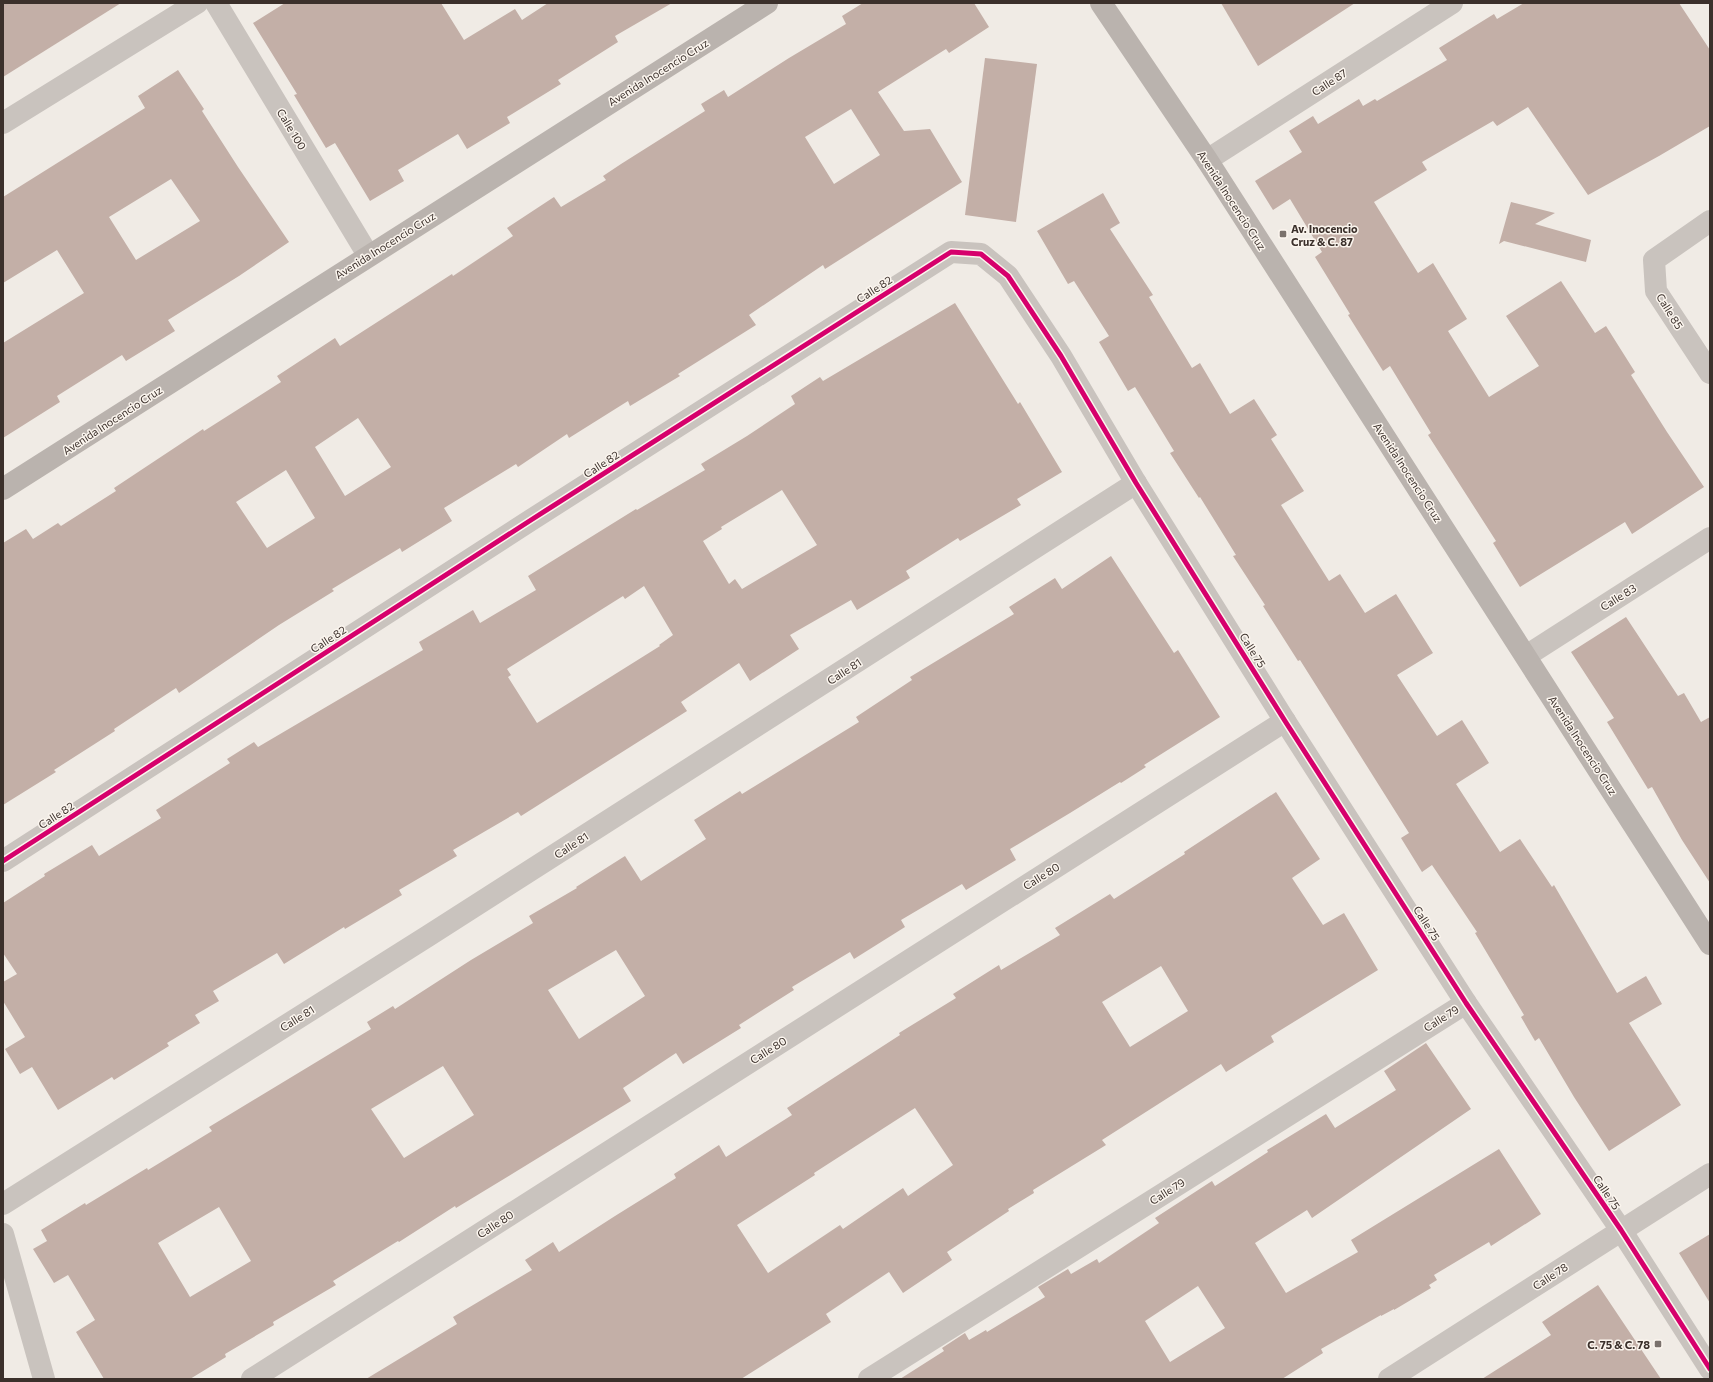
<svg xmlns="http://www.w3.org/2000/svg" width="1713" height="1382" font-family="Commissioner,sans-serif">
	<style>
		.building { fill: #c3afa7; fill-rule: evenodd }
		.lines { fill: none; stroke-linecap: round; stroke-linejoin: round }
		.street { stroke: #c9c3be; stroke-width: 22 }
		.secondary { stroke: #bab3ae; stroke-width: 22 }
		.cycleway-casing { stroke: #fbf5ee; stroke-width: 8 }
		.cycleway { stroke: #d6006c; stroke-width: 5 }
		.poi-dot { fill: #7a716c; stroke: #fbf5ee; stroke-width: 1.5 }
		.labels { text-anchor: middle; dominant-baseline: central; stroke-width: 3; stroke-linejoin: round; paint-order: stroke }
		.street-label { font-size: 11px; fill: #3b302b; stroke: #fbf5ee }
		.poi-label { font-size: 11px; font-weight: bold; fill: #3b302b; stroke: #fbf5ee; text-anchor: start }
	</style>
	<rect width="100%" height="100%" fill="#f0ebe5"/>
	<g class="building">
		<path d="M 3,3 L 121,3 L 3,77 Z"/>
		<path d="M 285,3 L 441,3 L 464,40 L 515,9 L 522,20 L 548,3 L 672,3 L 615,36 L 618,42 L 558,80 L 561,84 L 507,117 L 510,123 L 467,149 L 458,134 L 398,170 L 404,181 L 370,201 L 335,143 L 326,148 L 294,95 L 297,94 L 253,23 Z"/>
		<path d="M 863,3 L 974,3 L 989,27 L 949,53 L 946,49 L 878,92 L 904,131 L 930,129 L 962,182 L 825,269 L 823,265 L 749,315 L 756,325 L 678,374 L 680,376 L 630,406 L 628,401 L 569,438 L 567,434 L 518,467 L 516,464 L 444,508 L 452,521 L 402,552 L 400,548 L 332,589 L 334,591 L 279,625 L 179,693 L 176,688 L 114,729 L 115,731 L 54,770 L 56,772 L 3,805 L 3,543 L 26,529 L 33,539 L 58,523 L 61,526 L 116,491 L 114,488 L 203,429 L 204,431 L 281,382 L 277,376 L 335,338 L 340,346 L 452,274 L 453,276 L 513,236 L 507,228 L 554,197 L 561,207 L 606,180 L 603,176 L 621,164 L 705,111 L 701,104 L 724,90 L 728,97 L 789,58 L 846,24 L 842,16 ZM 851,109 L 880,155 L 834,184 L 805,137 ZM 358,418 L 391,467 L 345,496 L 315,447 ZM 286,470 L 315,518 L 267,548 L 236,502 Z"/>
		<path d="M 1221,3 L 1355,3 L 1258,66 Z"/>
		<path d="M 1524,3 L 1679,3 L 1710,50 L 1710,126 L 1659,156 L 1588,195 L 1528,107 L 1497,126 L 1493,121 L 1422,162 L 1427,170 L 1374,202 L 1418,273 L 1433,263 L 1467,319 L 1448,331 L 1489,397 L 1539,366 L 1506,316 L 1561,281 L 1595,333 L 1606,326 L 1635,372 L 1631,375 L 1667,432 L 1704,487 L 1632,534 L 1625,522 L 1520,587 L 1493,543 L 1496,541 L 1428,435 L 1431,433 L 1390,366 L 1383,371 L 1348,315 L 1350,314 L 1315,257 L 1322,252 L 1290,199 L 1273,210 L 1255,181 L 1302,152 L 1289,131 L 1313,116 L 1318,124 L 1359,99 L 1363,106 L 1375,99 L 1377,101 L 1447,60 L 1439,48 L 1494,14 L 1497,19 Z"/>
		<path d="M 985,58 L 1037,64 L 1016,222 L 965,215 Z"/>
		<path d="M 178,70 L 204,109 L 202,111 L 238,167 L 289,242 L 239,276 L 168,320 L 175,331 L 126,361 L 122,355 L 57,396 L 60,402 L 3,438 L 3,343 L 84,293 L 57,250 L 3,283 L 3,197 L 145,108 L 138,96 ZM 171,179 L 200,221 L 136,260 L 109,217 Z"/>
		<path d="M 1103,193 L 1120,223 L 1110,229 L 1153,295 L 1149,297 L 1192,368 L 1200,363 L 1230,414 L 1254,399 L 1277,435 L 1271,439 L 1304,491 L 1281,505 L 1329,581 L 1340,574 L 1365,613 L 1396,594 L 1433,653 L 1397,675 L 1437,736 L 1462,720 L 1489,763 L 1456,784 L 1500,852 L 1520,839 L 1552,887 L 1554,885 L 1617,993 L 1646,976 L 1662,1004 L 1629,1023 L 1681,1105 L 1609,1151 L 1574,1097 L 1539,1038 L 1535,1041 L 1521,1017 L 1524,1015 L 1475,933 L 1477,932 L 1432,865 L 1422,872 L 1401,838 L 1409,833 L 1300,660 L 1298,661 L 1263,606 L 1265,605 L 1233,556 L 1236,555 L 1200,497 L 1199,498 L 1170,453 L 1174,451 L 1135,387 L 1128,391 L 1099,342 L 1109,336 L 1074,281 L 1068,284 L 1037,231 Z"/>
		<path d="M 1511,202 L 1555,213 L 1535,224 L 1591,240 L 1586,262 L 1504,241 L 1499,244 Z"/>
		<path d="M 955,303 L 1018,404 L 1020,402 L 1062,472 L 1017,499 L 1021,505 L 960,541 L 958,538 L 906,571 L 910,578 L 857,610 L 851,600 L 790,635 L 799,649 L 750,681 L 739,663 L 681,702 L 687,711 L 521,816 L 518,812 L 453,850 L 457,856 L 399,890 L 402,895 L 345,929 L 344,927 L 284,964 L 277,953 L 213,991 L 219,1001 L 195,1015 L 200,1023 L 167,1043 L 169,1046 L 114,1080 L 112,1077 L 58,1110 L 32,1067 L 20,1074 L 5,1049 L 25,1037 L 3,1001 L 3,982 L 17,974 L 3,953 L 3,903 L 45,876 L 44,874 L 92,845 L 99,856 L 161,818 L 156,810 L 230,763 L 227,759 L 254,742 L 258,747 L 423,650 L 419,642 L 473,610 L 480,623 L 536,590 L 528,576 L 636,509 L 637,510 L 705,470 L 701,464 L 747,436 L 795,404 L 791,396 L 820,377 L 823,381 ZM 782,490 L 817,545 L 742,589 L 735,579 L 729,584 L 703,541 L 722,529 L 721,527 ZM 644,586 L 673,635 L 659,645 L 660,646 L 537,723 L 508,677 L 511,675 L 507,669 L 623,596 L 625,599 Z"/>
		<path d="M 1111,556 L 1174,653 L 1178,650 L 1220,717 L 1144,765 L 1146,767 L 1121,783 L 1120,782 L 1070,813 L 1010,849 L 1016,860 L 966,890 L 962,884 L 901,920 L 905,927 L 854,959 L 850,952 L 792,987 L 794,990 L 739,1025 L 741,1028 L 683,1064 L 676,1053 L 623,1088 L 631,1101 L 512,1174 L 456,1208 L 455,1206 L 399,1242 L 398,1241 L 333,1281 L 336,1285 L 273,1322 L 274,1325 L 225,1354 L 226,1357 L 190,1379 L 104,1379 L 76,1332 L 95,1320 L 68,1275 L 54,1283 L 33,1249 L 47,1241 L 41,1230 L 85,1203 L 86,1205 L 147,1168 L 148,1170 L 212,1131 L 209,1127 L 371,1029 L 367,1022 L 393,1006 L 395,1009 L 471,960 L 533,923 L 529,916 L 577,888 L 576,887 L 625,856 L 641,881 L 706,839 L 694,820 L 740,791 L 742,794 L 859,722 L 856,717 L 912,680 L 910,677 L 1014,614 L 1009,607 L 1055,578 L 1062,589 ZM 616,950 L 645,996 L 579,1039 L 548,990 ZM 443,1066 L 474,1115 L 404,1158 L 371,1109 ZM 219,1207 L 251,1261 L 190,1297 L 158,1243 Z"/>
		<path d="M 1626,617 L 1678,696 L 1684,693 L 1701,722 L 1710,717 L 1710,883 L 1682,840 L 1652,787 L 1648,789 L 1607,722 L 1614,718 L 1571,652 Z"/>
		<path d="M 1276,792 L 1320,859 L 1292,878 L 1323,925 L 1344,913 L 1378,970 L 1271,1036 L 1274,1042 L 1226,1072 L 1221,1064 L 1102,1140 L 1106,1145 L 1033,1190 L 1034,1193 L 1008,1209 L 1009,1211 L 947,1252 L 952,1260 L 903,1293 L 889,1272 L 826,1314 L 831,1322 L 741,1379 L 366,1379 L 457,1324 L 453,1317 L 532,1270 L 525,1260 L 553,1242 L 559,1252 L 615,1216 L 676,1178 L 674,1174 L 719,1145 L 726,1157 L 792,1115 L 787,1108 L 900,1035 L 899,1033 L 956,998 L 953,994 L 999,965 L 1001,970 L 1060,935 L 1055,928 L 1110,894 L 1114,899 L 1185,854 L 1184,852 ZM 1161,966 L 1188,1011 L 1130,1047 L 1102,1002 ZM 915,1108 L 953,1165 L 908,1196 L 903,1188 L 843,1229 L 840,1225 L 768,1273 L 737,1225 L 815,1175 L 814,1173 Z"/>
		<path d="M 1426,1043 L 1471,1109 L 1312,1218 L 1307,1210 L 1255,1243 L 1286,1293 L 1358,1252 L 1351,1240 L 1499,1149 L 1541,1214 L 1491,1246 L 1489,1242 L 1434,1275 L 1437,1280 L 1429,1285 L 1431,1288 L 1394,1310 L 1394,1309 L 1381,1316 L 1381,1315 L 1321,1349 L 1323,1353 L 1282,1379 L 900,1379 L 944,1351 L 942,1348 L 965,1333 L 969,1340 L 986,1330 L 987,1332 L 1045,1297 L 1038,1287 L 1068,1269 L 1071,1274 L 1097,1259 L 1099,1263 L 1159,1223 L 1155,1218 L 1212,1181 L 1215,1186 L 1268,1152 L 1267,1150 L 1326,1114 L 1335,1128 L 1396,1090 L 1384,1071 ZM 1198,1286 L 1225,1328 L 1170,1362 L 1145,1321 Z"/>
		<path d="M 1710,1234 L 1710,1303 L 1679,1253 Z"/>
		<path d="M 1598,1285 L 1661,1379 L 1482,1379 L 1551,1335 L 1542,1322 Z"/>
	</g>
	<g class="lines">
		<g class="street">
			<path d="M 216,3 L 368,255"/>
			<path d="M 3,123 L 197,3"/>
			<path d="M 1207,160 L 1452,3"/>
			<path d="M 1710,221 L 1654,260 L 1656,291 L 1710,373"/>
			<path d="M 1526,656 L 1710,538"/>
			<path d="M 3,861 L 531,520 L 951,252 L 981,254 L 1008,276 L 1061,356 L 1136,483 L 1285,721 L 1466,1003 L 1621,1230 L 1710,1369"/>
			<path d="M 3,1204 L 428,936 L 1136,483"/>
			<path d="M 3,1234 L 44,1379"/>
			<path d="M 252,1379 L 1285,721"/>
			<path d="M 869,1379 L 1466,1003"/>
			<path d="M 1389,1379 L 1710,1174"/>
		</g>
		<g class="secondary">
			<path d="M 1101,3 L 1207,160 L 1710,944"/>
			<path d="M 3,489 L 767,3"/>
		</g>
		<defs>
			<path id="cycleway" d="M 3,861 L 531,520 L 951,252 L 981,254 L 1008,276 L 1061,356 L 1136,483 L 1285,721 L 1466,1003 L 1621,1230 L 1710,1369"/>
		</defs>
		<use href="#cycleway" class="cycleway-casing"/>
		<use href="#cycleway" class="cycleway"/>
	</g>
	<g class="poi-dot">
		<rect x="1279" y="230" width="8" height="8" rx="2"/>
		<rect x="1654" y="1340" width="8" height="8" rx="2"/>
	</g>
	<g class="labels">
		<g class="street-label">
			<text transform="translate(658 72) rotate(-32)">Avenida Inocencio Cruz</text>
			<text transform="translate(1329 82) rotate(-33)">Calle 87</text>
			<text transform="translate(292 129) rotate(59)">Calle 100</text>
			<text transform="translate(1232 200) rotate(57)">Avenida Inocencio Cruz</text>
			<text transform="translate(385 245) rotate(-32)">Avenida Inocencio Cruz</text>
			<text transform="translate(874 289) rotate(-33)">Calle 82</text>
			<text transform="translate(1670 311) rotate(58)">Calle 85</text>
			<text transform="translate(112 420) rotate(-33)">Avenida Inocencio Cruz</text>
			<text transform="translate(601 464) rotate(-33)">Calle 82</text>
			<text transform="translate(1408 472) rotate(57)">Avenida Inocencio Cruz</text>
			<text transform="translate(1618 597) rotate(-32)">Calle 83</text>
			<text transform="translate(328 639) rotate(-33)">Calle 82</text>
			<text transform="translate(1253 650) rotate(58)">Calle 75</text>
			<text transform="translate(844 671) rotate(-33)">Calle 81</text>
			<text transform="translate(1583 745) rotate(57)">Avenida Inocencio Cruz</text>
			<text transform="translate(56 815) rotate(-33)">Calle 82</text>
			<text transform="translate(571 845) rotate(-33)">Calle 81</text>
			<text transform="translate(1041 876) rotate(-32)">Calle 80</text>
			<text transform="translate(1427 923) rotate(57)">Calle 75</text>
			<text transform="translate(297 1018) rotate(-32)">Calle 81</text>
			<text transform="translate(1441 1018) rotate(-32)">Calle 79</text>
			<text transform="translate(768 1050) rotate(-32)">Calle 80</text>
			<text transform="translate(1167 1191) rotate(-32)">Calle 79</text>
			<text transform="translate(1607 1192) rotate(56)">Calle 75</text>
			<text transform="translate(495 1224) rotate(-33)">Calle 80</text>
			<text transform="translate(1550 1276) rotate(-33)">Calle 78</text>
		</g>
		<g class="poi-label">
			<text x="1291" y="228">Av. Inocencio<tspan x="1291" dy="13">Cruz &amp; C. 87</tspan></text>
			<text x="1650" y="1344" text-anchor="end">C. 75 &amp; C. 78</text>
		</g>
	</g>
	<rect width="1713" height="1382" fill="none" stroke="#3b302b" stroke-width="8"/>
</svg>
